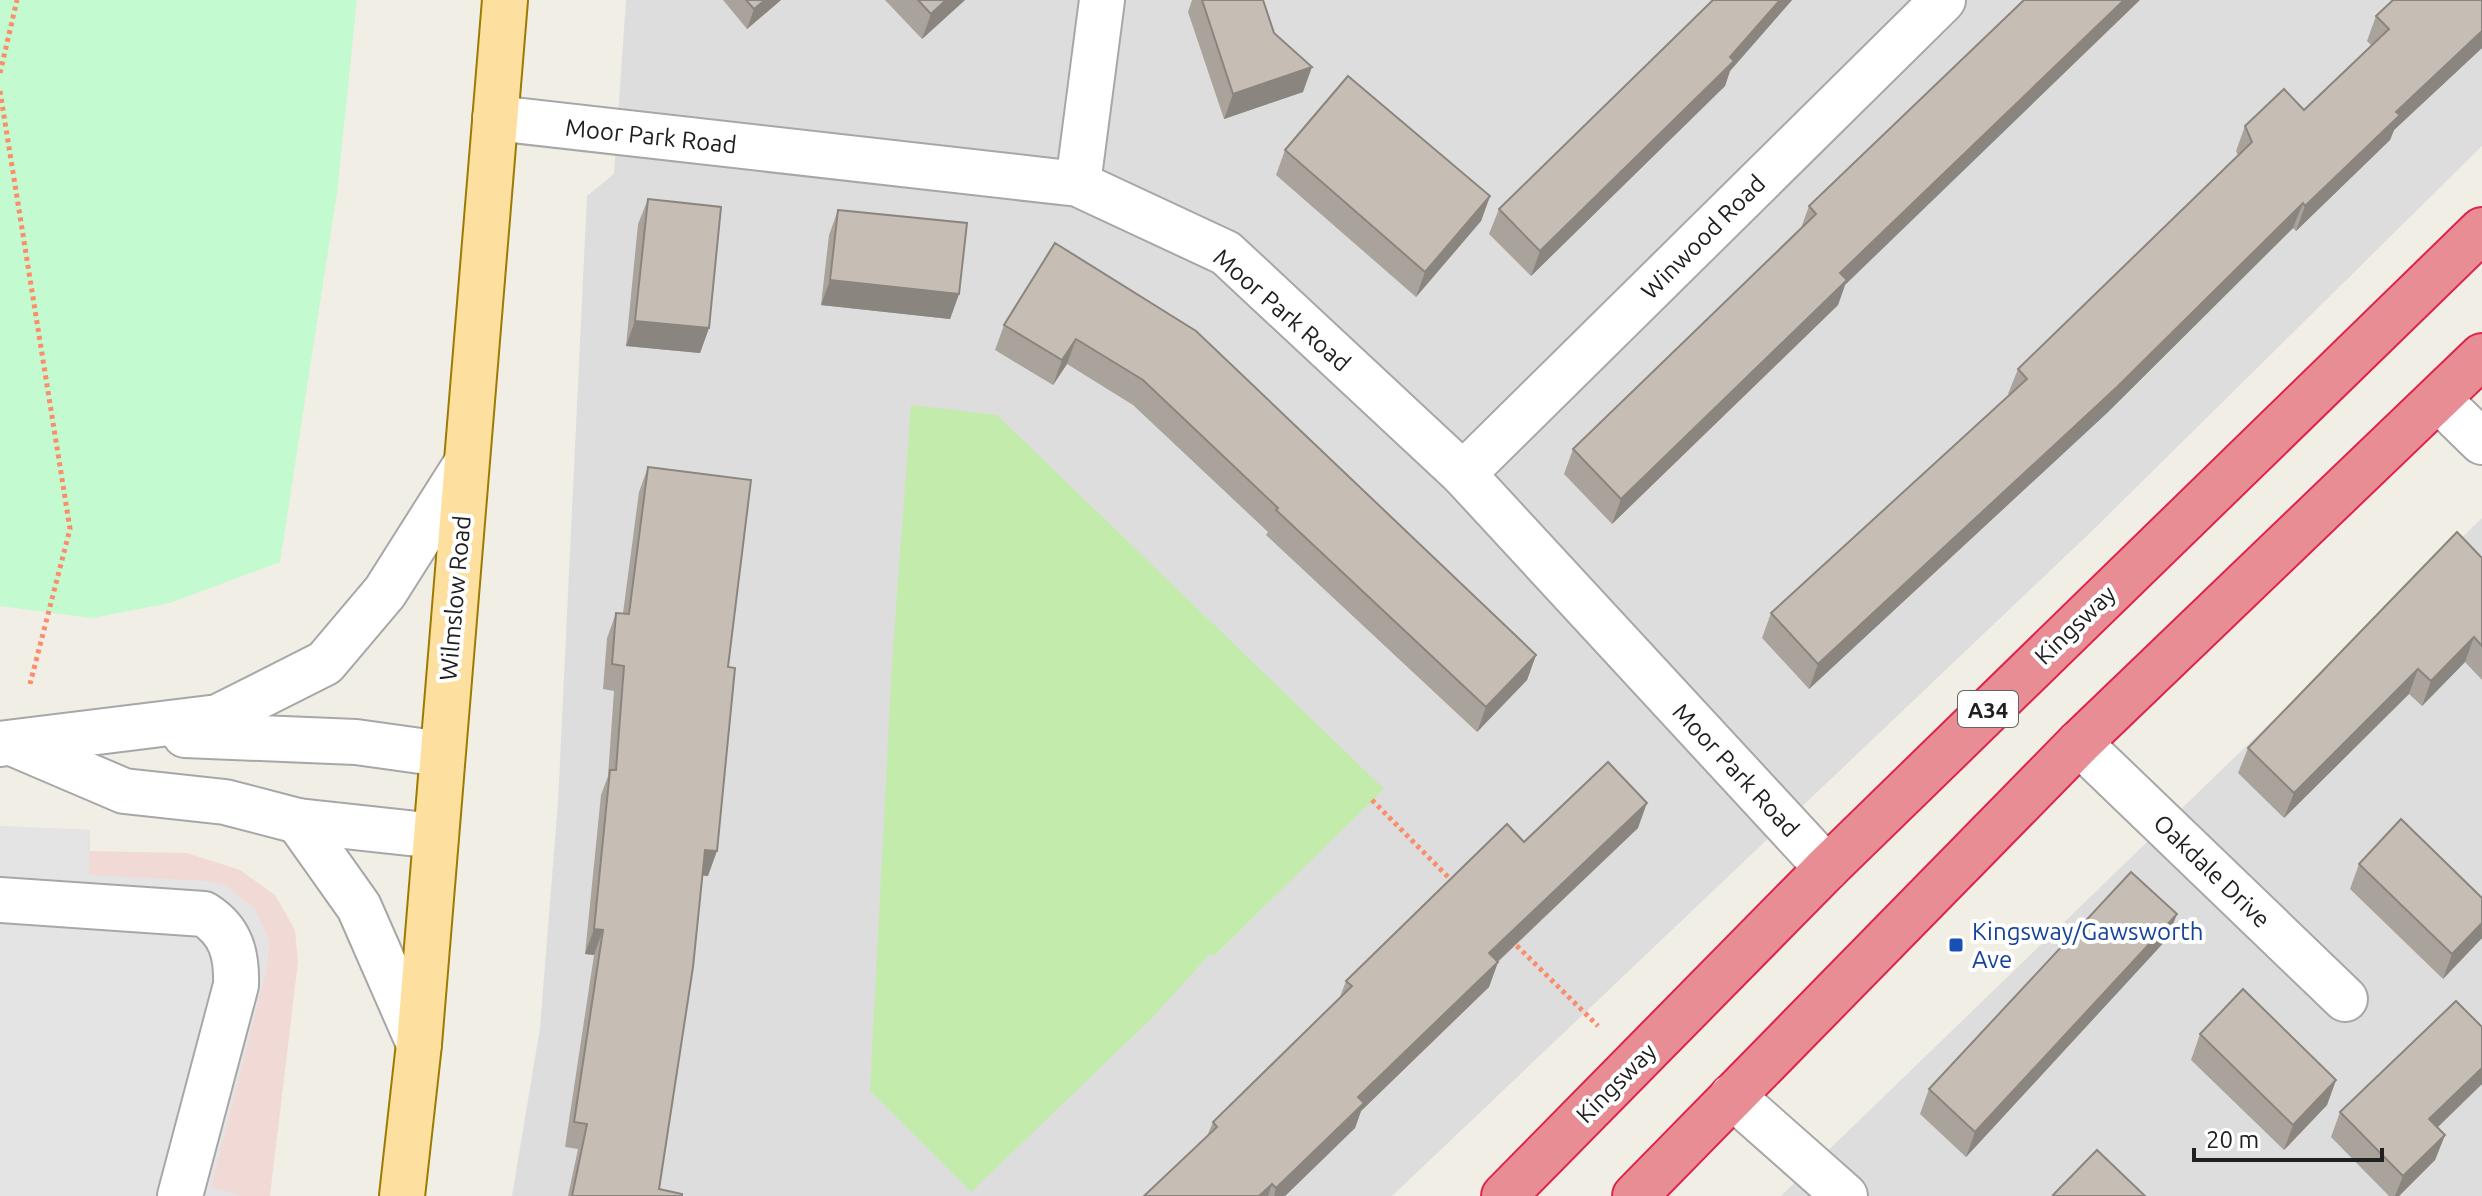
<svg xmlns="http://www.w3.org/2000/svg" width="2482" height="1196" font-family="Ubuntu,sans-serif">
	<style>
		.residential { fill: #dedddd; fill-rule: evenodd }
		.commercial { fill: #f1dad6 }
		.grass { fill: #c3ebac }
		.park { fill: #c4facf }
		.parking { fill: #e4e4e4 }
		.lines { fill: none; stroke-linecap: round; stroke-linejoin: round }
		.minor-casing { stroke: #a7a7a7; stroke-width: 48 }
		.major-casing { stroke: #9c7b00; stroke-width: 48 }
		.highway-casing { stroke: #de244d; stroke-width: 48 }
		.path { stroke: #fc8d6c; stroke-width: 5; stroke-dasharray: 4 4; stroke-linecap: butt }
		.minor { stroke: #fff; stroke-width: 44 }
		.major { stroke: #fde09f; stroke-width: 44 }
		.highway { stroke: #e88d93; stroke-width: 44 }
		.wall { fill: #aaa39c }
		.shaded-wall { fill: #8b857f }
		.building { fill: #c6beb5; stroke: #8b857f; stroke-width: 2 }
		.transit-dot { fill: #1a4fb4; stroke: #fff; stroke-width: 3 }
		.labels { text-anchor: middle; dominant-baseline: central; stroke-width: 8; stroke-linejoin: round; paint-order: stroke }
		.shield { fill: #fff; stroke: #636363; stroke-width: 2 }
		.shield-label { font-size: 22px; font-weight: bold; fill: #202020 }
		.street-label { font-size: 24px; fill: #202020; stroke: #fff }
		.transit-label { font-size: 24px; fill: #164399; stroke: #fff; text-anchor: start }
	</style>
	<rect width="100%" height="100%" fill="#f1eee6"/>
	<g class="residential">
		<path d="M 626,0 L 2482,0 L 2482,146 L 2093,530 L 1392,1196 L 512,1196 L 540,1028 L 558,802 L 587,196 L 614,174 ZM 1383,789 L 1214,956 L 1211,954 Z"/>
		<path d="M 2482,518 L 2482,1196 L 1781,1196 Z"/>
	</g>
	<path class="commercial" d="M 0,826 L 90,830 L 90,851 L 187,853 L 240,870 L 275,895 L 295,930 L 298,962 L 270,1196 L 0,1196 Z"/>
	<path class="grass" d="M 911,405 L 997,415 L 1384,789 L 1214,956 L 1210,954 L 1154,1016 L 971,1192 L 870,1091 L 892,662 Z"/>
	<path class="park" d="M 0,0 L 357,0 L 337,193 L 280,562 L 170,603 L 92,618 L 0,606 Z"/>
	<path class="parking" d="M 0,826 L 90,830 L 89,875 L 208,881 L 226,886 L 255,909 L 269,941 L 267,968 L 211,1187 L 242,1196 L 0,1196 Z"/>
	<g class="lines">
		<defs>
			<g id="minor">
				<path d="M 495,118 L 1078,184 L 1226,253 L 1463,474 L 1827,868"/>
				<path d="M 1078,184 L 1102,0"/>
				<path d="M 2438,399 L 2482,442"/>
				<path d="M 1463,474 L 1943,0"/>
				<path d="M 185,735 L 356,742 L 442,754"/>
				<path d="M 2079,743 L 2345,999"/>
				<path d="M 0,744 L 218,717 L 325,663 L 385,592 L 466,464"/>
				<path d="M 14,744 L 124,791 L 225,802 L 298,821 L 359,907 L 419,1044"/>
				<path d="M 298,821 L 436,836"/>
				<path d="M 0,900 L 204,914 C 231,931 237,954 236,985 L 180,1196"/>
				<path d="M 1732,1096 L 1845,1196"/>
			</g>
			<path id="major" d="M 402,1196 L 419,1044 L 505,0"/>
			<g id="highway">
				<path d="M 1504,1196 L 1827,868 L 2482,230"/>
				<path d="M 1635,1196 L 2079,743 L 2482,356"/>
			</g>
		</defs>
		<use href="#minor" class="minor-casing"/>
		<use href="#major" class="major-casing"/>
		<use href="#highway" class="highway-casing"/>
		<g class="path">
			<path d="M 0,73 L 17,0"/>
			<path d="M 0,91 L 70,529 L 30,684"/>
			<path d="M 1372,800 L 1453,882"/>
			<path d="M 1511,940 L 1598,1026"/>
		</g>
		<use href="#minor" class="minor"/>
		<use href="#major" class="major"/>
		<use href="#highway" class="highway"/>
	</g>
	<g class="wall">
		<path d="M 723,0 L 781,0 L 747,29 Z"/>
		<path d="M 885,0 L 965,0 L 922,39 Z"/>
		<path d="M 1192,0 L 1263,0 L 1274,33 L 1303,92 L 1224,119 L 1188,12 Z"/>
		<path d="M 1713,0 L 1792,0 L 1730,71 L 1725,86 L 1531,276 L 1489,234 L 1499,209 Z"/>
		<path d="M 2024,0 L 1845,285 L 1838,305 L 1612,524 L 1564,474 L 1573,449 L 1801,228 L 1809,206 Z"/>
		<path d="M 2482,0 L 2482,48 L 2394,130 L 2390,140 L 2296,231 L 2293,228 L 2108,412 L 1809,689 L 1762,638 L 1771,613 L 2009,395 L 2008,394 L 2018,369 L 2238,155 L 2236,151 L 2245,126 L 2304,110 L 2372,46 L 2367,41 L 2376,16 Z"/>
		<path d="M 1285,150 L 1490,196 L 1481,221 L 1416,297 L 1276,175 Z"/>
		<path d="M 648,199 L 709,328 L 700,353 L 626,346 L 638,224 Z"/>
		<path d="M 838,210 L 959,294 L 950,319 L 821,305 L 829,235 Z"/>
		<path d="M 1055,243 L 1536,655 L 1527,680 L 1477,732 L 1266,535 L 1268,532 L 1133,405 L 1067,364 L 1053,385 L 995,350 L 1004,325 Z"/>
		<path d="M 648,467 L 728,667 L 708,876 L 703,875 L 659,1189 L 682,1196 L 568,1196 L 578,1149 L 565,1147 L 594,955 L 585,954 L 601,795 L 608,776 L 614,691 L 603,689 L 607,638 L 616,613 L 623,613 L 639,492 Z"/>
		<path d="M 2482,558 L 2482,680 L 2465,662 L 2422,706 L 2409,694 L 2284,818 L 2238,773 L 2248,748 Z"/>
		<path d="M 1638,828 L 1498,962 L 1489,987 L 1361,1111 L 1355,1128 L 1285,1196 L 1144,1196 L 1207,1136 L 1213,1122 L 1340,997 L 1346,981 L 1524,842 Z"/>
		<path d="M 2359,864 L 2482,898 L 2482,938 L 2443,979 L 2350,889 Z"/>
		<path d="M 2177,914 L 2167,939 L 1966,1157 L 1920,1114 L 1929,1089 Z"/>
		<path d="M 2482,1027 L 2482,1084 L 2437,1128 L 2445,1135 L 2435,1160 L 2399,1196 L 2389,1196 L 2331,1137 L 2340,1112 Z"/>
		<path d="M 2200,1034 L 2336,1080 L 2327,1105 L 2284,1150 L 2191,1060 Z"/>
	</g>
	<g class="shaded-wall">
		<path d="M 765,0 L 781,0 L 747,29 L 754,9 Z"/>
		<path d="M 946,0 L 965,0 L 922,39 L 931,14 Z"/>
		<path d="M 1780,0 L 1792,0 L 1730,71 L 1725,86 L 1531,276 L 1540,251 L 1730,57 Z"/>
		<path d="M 2124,0 L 2140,0 L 1845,285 L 1838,305 L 1612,524 L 1621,499 L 1840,273 Z"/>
		<path d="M 2482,31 L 2482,48 L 2394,130 L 2390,140 L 2296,231 L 2305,206 L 2396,112 Z"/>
		<path d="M 1312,67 L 1303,92 L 1224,119 L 1233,94 Z"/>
		<path d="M 1490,196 L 1481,221 L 1416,297 L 1425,272 Z"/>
		<path d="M 2303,203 L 2293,228 L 2108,412 L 1809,689 L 1818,664 Z"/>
		<path d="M 830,280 L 959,294 L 950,319 L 821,305 Z"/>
		<path d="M 635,321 L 709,328 L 700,353 L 626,346 Z"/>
		<path d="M 1076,339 L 1067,364 L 1053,385 L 1062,360 Z"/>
		<path d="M 2474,637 L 2465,662 L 2422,706 L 2431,681 Z"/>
		<path d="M 1536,655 L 1527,680 L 1477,732 L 1486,707 Z"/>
		<path d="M 2418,669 L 2409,694 L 2284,818 L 2294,793 Z"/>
		<path d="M 1647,803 L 1638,828 L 1480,978 L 1489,953 Z"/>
		<path d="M 705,850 L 717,851 L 708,876 L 696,875 Z"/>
		<path d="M 2177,914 L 2167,939 L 1966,1157 L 1975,1132 Z"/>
		<path d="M 2482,923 L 2482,938 L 2443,979 L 2452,954 Z"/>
		<path d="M 594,929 L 603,930 L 594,955 L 585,954 Z"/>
		<path d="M 1498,962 L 1489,987 L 1361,1111 L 1355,1128 L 1285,1196 L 1274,1196 L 1276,1188 L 1358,1097 Z"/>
		<path d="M 2482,1068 L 2482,1084 L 2420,1144 L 2429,1119 Z"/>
		<path d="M 2336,1080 L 2327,1105 L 2284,1150 L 2293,1125 Z"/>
		<path d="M 2445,1135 L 2435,1160 L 2399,1196 L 2395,1196 L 2403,1176 Z"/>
		<path d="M 1272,1184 L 1268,1196 L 1259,1196 Z"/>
	</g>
	<g class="building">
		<path d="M 746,0 L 765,0 L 754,9 Z"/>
		<path d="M 918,0 L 946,0 L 931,14 Z"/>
		<path d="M 1202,0 L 1263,0 L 1274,33 L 1312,67 L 1233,94 Z"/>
		<path d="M 1713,0 L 1780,0 L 1730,57 L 1734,61 L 1540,251 L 1499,209 Z"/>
		<path d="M 2024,0 L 2124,0 L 1840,273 L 1847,280 L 1621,499 L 1573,449 L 1816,214 L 1809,206 Z"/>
		<path d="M 2393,0 L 2482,0 L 2482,31 L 2396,112 L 2400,115 L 2305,206 L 2303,203 L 2117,387 L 1818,664 L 1771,613 L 2027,379 L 2018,369 L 2252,142 L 2245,126 L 2284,89 L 2304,110 L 2389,29 L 2376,16 Z"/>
		<path d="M 1348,76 L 1490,196 L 1425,272 L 1285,150 Z"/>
		<path d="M 648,199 L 721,207 L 709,328 L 635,321 Z"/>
		<path d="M 838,210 L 967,223 L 959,294 L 830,280 Z"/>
		<path d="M 1055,243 L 1196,331 L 1536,655 L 1486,707 L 1276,510 L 1278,508 L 1143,380 L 1076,339 L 1062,360 L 1004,325 Z"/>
		<path d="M 648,467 L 751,480 L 728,667 L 735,668 L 717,851 L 705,850 L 693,967 L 659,1189 L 682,1194 L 682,1196 L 572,1196 L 587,1124 L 574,1122 L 603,930 L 594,929 L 610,770 L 616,770 L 624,666 L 612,664 L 616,613 L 629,614 Z"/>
		<path d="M 2457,532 L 2482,558 L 2482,646 L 2474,637 L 2431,681 L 2418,669 L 2294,793 L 2248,748 Z"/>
		<path d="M 1608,762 L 1647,803 L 1489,953 L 1498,962 L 1358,1097 L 1364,1103 L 1276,1188 L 1272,1184 L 1259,1196 L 1144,1196 L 1217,1127 L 1213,1122 L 1352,986 L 1346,981 L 1507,824 L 1524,842 Z"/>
		<path d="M 2401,819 L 2482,898 L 2482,923 L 2452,954 L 2359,864 Z"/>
		<path d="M 2131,872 L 2177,914 L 1975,1132 L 1929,1089 Z"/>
		<path d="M 2243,989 L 2336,1080 L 2293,1125 L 2200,1034 Z"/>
		<path d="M 2456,1001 L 2482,1027 L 2482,1068 L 2429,1119 L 2445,1135 L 2403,1176 L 2340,1112 Z"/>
		<path d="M 2097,1150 L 2145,1196 L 2055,1196 L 2053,1195 Z"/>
	</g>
	<rect class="transit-dot" x="1948" y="937" width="16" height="16" rx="4"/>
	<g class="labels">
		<rect class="shield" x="1958" y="691" width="60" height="36" rx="6"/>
		<g class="shield-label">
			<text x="1988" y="709">A34</text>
		</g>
		<g class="street-label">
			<text transform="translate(651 136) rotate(6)">Moor Park Road</text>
			<text transform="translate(1703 237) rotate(-45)">Winwood Road</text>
			<text transform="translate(1282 310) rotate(41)">Moor Park Road</text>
			<text transform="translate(455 598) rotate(-85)">Wilmslow Road</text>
			<text transform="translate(2075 625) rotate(-44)">Kingsway</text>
			<text transform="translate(1736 770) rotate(47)">Moor Park Road</text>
			<text transform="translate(2212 871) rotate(44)">Oakdale Drive</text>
			<text transform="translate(1616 1083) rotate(-45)">Kingsway</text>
		</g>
		<g class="transit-label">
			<text x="1972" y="931">Kingsway/Gawsworth<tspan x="1972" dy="28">Ave</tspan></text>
		</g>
	</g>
	<path d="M2194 1148v12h188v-12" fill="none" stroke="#202020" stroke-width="4"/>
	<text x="2206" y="1148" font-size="24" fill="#202020" stroke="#ffffff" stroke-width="6" paint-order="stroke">20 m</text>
</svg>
